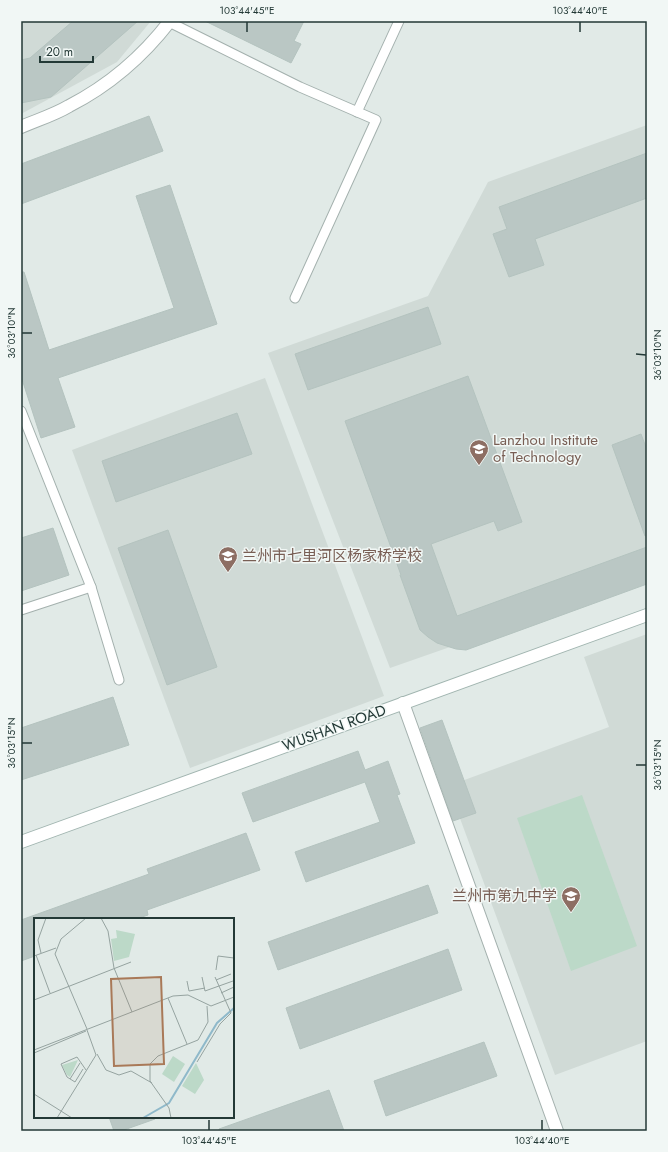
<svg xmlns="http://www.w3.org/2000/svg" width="668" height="1152" font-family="Jost,'Noto Sans SC',sans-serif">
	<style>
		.built { fill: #d0dad6 }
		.green { fill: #bcd9c8 }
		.building { fill: #bac7c4; stroke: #b4c3bf }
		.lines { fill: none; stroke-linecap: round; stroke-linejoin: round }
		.lane-casing { stroke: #a4b1ae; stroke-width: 11 }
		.street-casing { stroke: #a4b1ae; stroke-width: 14 }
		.secondary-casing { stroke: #a1b5b0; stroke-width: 14 }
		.lane { stroke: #fff; stroke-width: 9 }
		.street { stroke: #fff; stroke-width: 12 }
		.secondary { stroke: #fff; stroke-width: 12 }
		.ticks { fill: none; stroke: #233936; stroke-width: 1.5 }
		.labels { text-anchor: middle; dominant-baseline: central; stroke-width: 3; stroke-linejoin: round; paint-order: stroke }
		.education-label { font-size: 15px; fill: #785e54; stroke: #f1f7f5; text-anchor: start }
		.street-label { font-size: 15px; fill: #233936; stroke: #f1f7f5 }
		.inset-river { fill: none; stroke: #8fb9ca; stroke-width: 2 }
		.inset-road { fill: none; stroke: #95a3a0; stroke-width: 1 }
		.view { fill: #a97958; fill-opacity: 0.15; stroke: #a97958; stroke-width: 2 }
		.inset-edge { fill: none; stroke: #233936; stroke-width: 2 }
		.neatline { fill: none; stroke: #233936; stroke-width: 1.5 }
		.ticks-label { font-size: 10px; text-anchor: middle; fill: #233936 }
	</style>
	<rect width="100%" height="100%" fill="#e1eae7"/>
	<g class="built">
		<path d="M 21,21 L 151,21 L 117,62 L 21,114 Z"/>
		<path d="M 647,125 L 647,578 L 390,668 L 268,353 L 428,296 L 488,182 Z"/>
		<path d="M 265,378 L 384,696 L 190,768 L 72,450 Z"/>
		<path d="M 647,634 L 647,1041 L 555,1075 L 448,786 L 609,727 L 584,657 Z"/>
	</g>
	<path class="green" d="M 582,795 L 637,946 L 571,971 L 517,818 Z"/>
	<g class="building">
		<path d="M 73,21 L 138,21 L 51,97 L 21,103 L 21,60 L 30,58 Z"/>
		<path d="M 205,21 L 304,21 L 294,41 L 301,44 L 291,63 Z"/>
		<path d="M 149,116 L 163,151 L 21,204 L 21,164 Z"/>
		<path d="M 647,153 L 647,198 L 535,239 L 544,265 L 509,277 L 493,234 L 507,229 L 499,207 Z"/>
		<path d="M 170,185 L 217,324 L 58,378 L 75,427 L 41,438 L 21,376 L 21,272 L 24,272 L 49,350 L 174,308 L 136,196 Z"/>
		<path d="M 428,307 L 441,344 L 308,390 L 295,354 Z"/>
		<path d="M 468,376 L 522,522 L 498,531 L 494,521 L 431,544 L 457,616 L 647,547 L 647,584 L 466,650 L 456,649 L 437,643 L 428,637 L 420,630 L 400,575 L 401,575 L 345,421 Z"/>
		<path d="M 237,413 L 252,454 L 116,502 L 102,461 Z"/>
		<path d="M 641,434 L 647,450 L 647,536 L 645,536 L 612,445 Z"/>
		<path d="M 53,528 L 69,575 L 21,591 L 21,538 Z"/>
		<path d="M 168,530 L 217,667 L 167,685 L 118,548 Z"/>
		<path d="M 113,697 L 129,745 L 21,780 L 21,728 Z"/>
		<path d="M 442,720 L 476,813 L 453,821 L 420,728 Z"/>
		<path d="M 358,751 L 365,770 L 388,761 L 400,794 L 397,795 L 415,843 L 306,882 L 295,852 L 380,822 L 365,782 L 253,822 L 242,793 Z"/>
		<path d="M 246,833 L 260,870 L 147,910 L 148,915 L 136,919 L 35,919 L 35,956 L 21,961 L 21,920 L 149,874 L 147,869 Z"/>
		<path d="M 428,885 L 438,913 L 278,970 L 268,942 Z"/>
		<path d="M 448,949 L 462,990 L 300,1049 L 286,1008 Z"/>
		<path d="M 484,1042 L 497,1076 L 386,1116 L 374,1081 Z"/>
		<path d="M 329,1090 L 344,1131 L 219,1131 L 219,1129 Z"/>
		<path d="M 109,1117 L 155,1117 L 155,1119 L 121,1131 L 114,1131 Z"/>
	</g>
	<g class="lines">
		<defs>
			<g id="lane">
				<path d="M 169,22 L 300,87 L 376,120 L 295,298"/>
				<path d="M 357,112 L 399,21"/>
				<path d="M 21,411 L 91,587"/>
				<path d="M 21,610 L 91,587 L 119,680"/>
			</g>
			<g id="street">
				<path d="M 21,127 C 37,120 54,115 69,106 C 108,86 143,56 170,21"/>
				<path d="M 403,703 L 557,1131"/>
			</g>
			<path id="secondary" d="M 21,842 L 647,615"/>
		</defs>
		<use href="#lane" class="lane-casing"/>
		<use href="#street" class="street-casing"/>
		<use href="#secondary" class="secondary-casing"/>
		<use href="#lane" class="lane"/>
		<use href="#street" class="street"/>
		<use href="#secondary" class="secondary"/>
	</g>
	<path class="ticks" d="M 247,32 L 247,22M 580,32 L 580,22M 22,333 L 32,333M 636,354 L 646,355M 22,743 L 32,743M 636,765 L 646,765M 209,1130 L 209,1120M 542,1130 L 542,1120"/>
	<defs>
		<symbol id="school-pin" viewBox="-11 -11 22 30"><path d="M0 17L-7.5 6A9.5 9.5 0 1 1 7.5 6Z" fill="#8d6e63" stroke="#f1f7f5"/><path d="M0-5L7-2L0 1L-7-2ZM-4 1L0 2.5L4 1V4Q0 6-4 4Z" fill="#fff"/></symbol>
	</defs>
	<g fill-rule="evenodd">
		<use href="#school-pin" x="468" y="438" width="22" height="30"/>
		<use href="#school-pin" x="217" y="545" width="22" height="30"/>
		<use href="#school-pin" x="560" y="885" width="22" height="30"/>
	</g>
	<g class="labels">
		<g class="education-label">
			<text x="493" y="440">Lanzhou Institute<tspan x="493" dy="17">of Technology</tspan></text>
			<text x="242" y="556">兰州市七里河区杨家桥学校</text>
			<text x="557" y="896" text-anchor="end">兰州市第九中学</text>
		</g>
		<g class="street-label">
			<text transform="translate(334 728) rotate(-20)">WUSHAN ROAD</text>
		</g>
	</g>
	<g transform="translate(34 918)">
		<rect width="200" height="200" fill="#e1eae7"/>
		<path d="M 82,12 L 101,16 L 95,39 L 80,43 L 77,21 L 83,20 ZM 139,138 L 151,146 L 140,164 L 128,156 ZM 44,142 L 36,159 L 33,157 L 28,147 ZM 162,145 L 170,162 L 161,176 L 148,168 Z" fill="#bcd9c8"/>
		<path class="inset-river" d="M 109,200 L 135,185 L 183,105 L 200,90"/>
		<path class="inset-road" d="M 52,0 L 27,21 L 21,36 L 53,111M 67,0 L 74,13 L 80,50 L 98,94M 7,35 L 4,22 L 12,0M 2,37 L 16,75M 0,38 L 22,30M 182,52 L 184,38 L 200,40M 168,59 L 171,73 L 199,63M 182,62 L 197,56M 153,63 L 155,73 L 171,70M 187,75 L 200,69M 134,80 L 153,126M 0,82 L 97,44M 0,132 L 139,78 L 154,77 L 177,88 L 200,79M 0,135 L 52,113M 63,136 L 72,152 L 85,157 L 97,153 L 118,165M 163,144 L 186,106 L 197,95 L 181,59M 49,151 L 41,164 L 33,159 L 27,146 L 43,139 L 52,152M 36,161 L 46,145M 0,176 L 38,200M 23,200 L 62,137 L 53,112M 137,200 L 135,190 L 116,163 L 116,146 L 124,138 L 164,122 L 174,104 L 173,88"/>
		<path class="view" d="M 127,59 L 130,146 L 80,148 L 77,61 Z"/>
		<rect width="200" height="200" class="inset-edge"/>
	</g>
	<rect width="668" height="1152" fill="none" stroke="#f1f7f5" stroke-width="44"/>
	<path d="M40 56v6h53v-6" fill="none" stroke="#233936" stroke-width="2"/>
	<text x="46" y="56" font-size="12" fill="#233936" stroke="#f1f7f5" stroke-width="3" paint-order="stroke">20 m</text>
	<rect x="22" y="22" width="624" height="1108" class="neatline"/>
	<g class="ticks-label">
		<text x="247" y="14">103°44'45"E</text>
		<text x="580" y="14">103°44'40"E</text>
		<text transform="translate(11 333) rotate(-90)" y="4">36°03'10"N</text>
		<text transform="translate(657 355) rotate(-90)" y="4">36°03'10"N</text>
		<text transform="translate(11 743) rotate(-90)" y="4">36°03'15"N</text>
		<text transform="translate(657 765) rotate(-90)" y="4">36°03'15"N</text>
		<text x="209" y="1144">103°44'45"E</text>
		<text x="542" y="1144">103°44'40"E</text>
	</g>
</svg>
